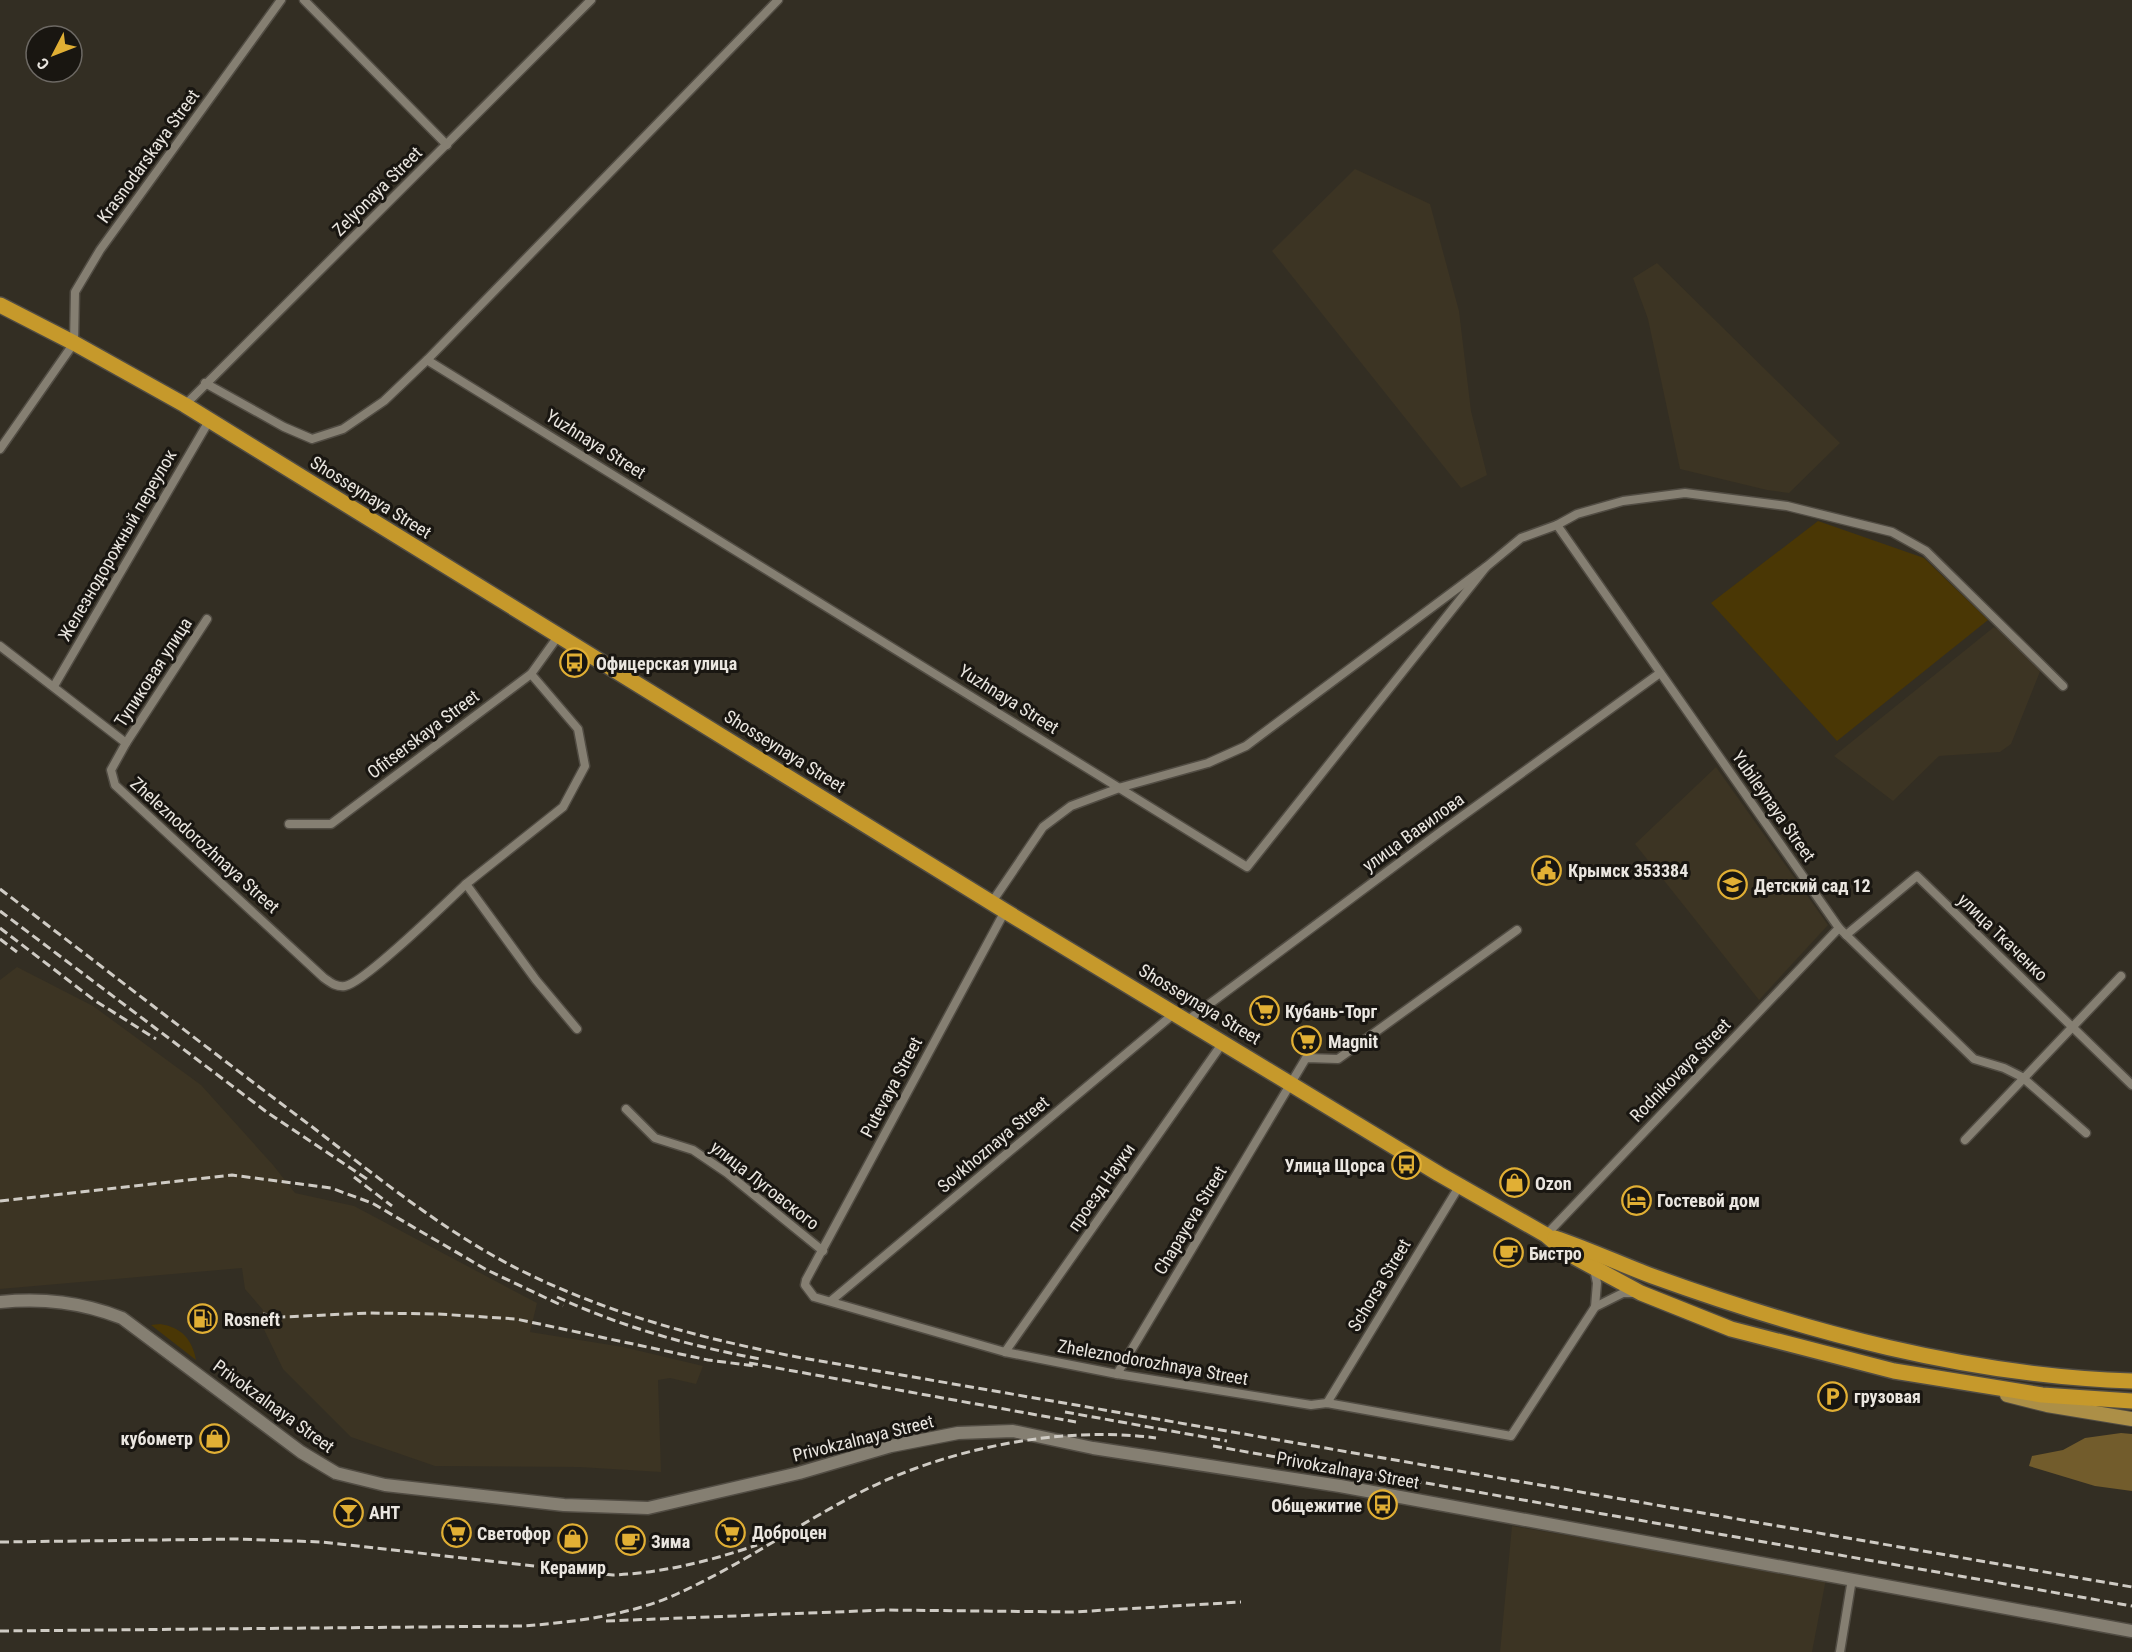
<svg xmlns="http://www.w3.org/2000/svg" width="2132" height="1652" font-family="'Roboto Condensed',sans-serif">
	<style>
		.built { fill: #3c3423 }
		.green { fill: #4a3705 }
		.forest { fill: #725c2c }
		.lines { fill: none; stroke-linecap: round; stroke-linejoin: round }
		.street-casing { stroke: #514c43; stroke-width: 11 }
		.secondary-casing { stroke: #514c43; stroke-width: 15 }
		.primary-casing { stroke: #514c43; stroke-width: 16 }
		.highway-casing { stroke: #514c43; stroke-width: 18 }
		.street { stroke: #857f72; stroke-width: 8 }
		.secondary { stroke: #857f72; stroke-width: 12 }
		.primary { stroke: #ac8f47; stroke-width: 14 }
		.highway { stroke: #c6992b; stroke-width: 15 }
		.rail { stroke: #cfcbc4; stroke-width: 3; stroke-dasharray: 9 4.5; stroke-linecap: butt }
		.labels { text-anchor: middle; dominant-baseline: central; stroke-width: 6; stroke-linejoin: round; paint-order: stroke }
		.street-label { font-size: 18px; fill: #eae6e0; stroke: #191611 }
		.poi-label { font-size: 18px; font-weight: bold; fill: #eae6e0; stroke: #191611; text-anchor: start }
	</style>
	<rect width="100%" height="100%" fill="#332e23"/>
	<g class="built">
		<path d="M 1355,169 L 1430,204 L 1459,311 L 1471,411 L 1487,475 L 1461,488 L 1272,251 Z"/>
		<path d="M 1657,263 L 1840,443 L 1789,493 L 1767,490 L 1680,469 L 1648,319 L 1633,278 Z"/>
		<path d="M 1994,627 L 2020,643 L 2041,669 L 2011,744 L 2000,752 L 1939,756 L 1893,801 L 1834,756 Z"/>
		<path d="M 1716,767 L 1828,925 L 1759,1000 L 1635,844 Z"/>
		<path d="M 17,967 L 93,1006 L 201,1085 L 273,1165 L 295,1193 L 354,1206 L 537,1303 L 530,1332 L 623,1347 L 703,1366 L 696,1384 L 670,1378 L 658,1380 L 661,1472 L 579,1467 L 435,1466 L 351,1437 L 283,1369 L 259,1319 L 263,1310 L 245,1289 L 242,1268 L 0,1289 L 0,980 Z"/>
		<path d="M 1512,1526 L 1826,1579 L 1812,1652 L 1500,1652 Z"/>
	</g>
	<g class="green">
		<path d="M 1818,521 L 1924,558 L 1988,620 L 1837,741 L 1711,603 Z"/>
		<path d="M 160,1324 C 181,1327 192,1339 196,1360 L 151,1325 Z"/>
	</g>
	<path class="forest" d="M 2121,1433 L 2132,1434 L 2132,1491 L 2095,1486 L 2029,1466 L 2032,1456 L 2063,1450 L 2085,1438 Z"/>
	<g class="lines">
		<defs>
			<g id="street">
				<path d="M 304,0 L 447,145"/>
				<path d="M 427,360 L 1247,867 L 1486,567"/>
				<path d="M 205,383 L 284,427 L 312,439 L 343,429 L 384,401 L 427,360 L 778,0"/>
				<path d="M 185,405 L 591,0"/>
				<path d="M 0,449 L 74,343 L 75,292 L 100,250 L 281,0"/>
				<path d="M 1557,525 L 1839,928 L 1974,1059 L 2004,1068 L 2022,1077 L 2086,1133"/>
				<path d="M 0,646 L 126,743 L 111,770 L 115,785 L 324,978 C 331,983 336,987 345,986 C 363,984 448,901 466,884"/>
				<path d="M 531,674 L 578,729 L 585,766 L 563,807 L 466,884 L 536,980 L 577,1029"/>
				<path d="M 54,686 L 209,421"/>
				<path d="M 126,743 L 207,619"/>
				<path d="M 289,824 L 331,824 L 531,674 L 559,635"/>
				<path d="M 992,902 L 1043,827 L 1071,806 L 1122,787 L 1208,763 L 1246,746 L 1486,567 L 1521,538 L 1557,525 L 1577,514 L 1623,501 L 1685,493 L 1787,506 L 1892,532 L 1926,551 L 2063,686"/>
				<path d="M 1005,911 L 806,1280 L 805,1285 L 814,1297 L 1005,1352 L 1117,1374 L 1311,1405 L 1327,1403 L 1511,1436 L 1595,1307 L 1597,1283 L 1594,1269"/>
				<path d="M 1846,935 L 1917,876 L 2132,1085"/>
				<path d="M 1188,1020 L 1443,830 L 1660,673"/>
				<path d="M 626,1109 L 655,1138 L 693,1150 L 727,1173 L 823,1251"/>
				<path d="M 1965,1140 L 2121,976"/>
				<path d="M 1546,1235 L 1839,928"/>
				<path d="M 832,1300 L 1176,1012"/>
				<path d="M 1595,1307 L 1623,1293 L 1637,1293"/>
				<path d="M 1005,1352 L 1224,1041"/>
				<path d="M 1117,1374 L 1306,1058 L 1338,1059 L 1517,930"/>
				<path d="M 1327,1403 L 1460,1185"/>
				<path d="M 1840,1652 L 1852,1579"/>
			</g>
			<path id="secondary" d="M 0,1302 C 43,1298 81,1302 122,1318 L 301,1452 L 336,1473 L 385,1485 L 564,1505 L 648,1508 L 799,1473 L 891,1446 L 958,1433 L 1013,1431 L 1093,1448 L 1340,1486 L 2132,1631"/>
			<path id="primary" d="M 2007,1395 L 2047,1405 L 2132,1419"/>
			<g id="highway">
				<path d="M 0,305 L 74,343 L 185,405 L 1005,911 L 1439,1174 L 1546,1235 L 1567,1253 L 1641,1293 L 1731,1329 L 1894,1371 L 2042,1395 L 2132,1401"/>
				<path d="M 1555,1238 C 1588,1249 1620,1264 1652,1276 C 1807,1332 1968,1376 2132,1381"/>
			</g>
		</defs>
		<use href="#street" class="street-casing"/>
		<use href="#secondary" class="secondary-casing"/>
		<use href="#primary" class="primary-casing"/>
		<use href="#highway" class="highway-casing"/>
		<use href="#street" class="street"/>
		<use href="#secondary" class="secondary"/>
		<use href="#primary" class="primary"/>
		<use href="#highway" class="highway"/>
		<g class="rail">
			<path d="M 0,889 C 104,968 207,1048 311,1126 C 376,1176 442,1230 516,1268 C 605,1313 699,1338 797,1357 L 2132,1587"/>
			<path d="M 0,911 L 268,1113 L 367,1179"/>
			<path d="M 0,928 L 94,1000 L 156,1039"/>
			<path d="M 0,939 L 17,952"/>
			<path d="M 354,1177 L 392,1206"/>
			<path d="M 0,1201 L 232,1175 L 331,1188 L 372,1203 L 487,1270 L 563,1306"/>
			<path d="M 557,1297 C 622,1327 690,1346 760,1359"/>
			<path d="M 263,1314 L 282,1317 L 369,1313 L 438,1314 L 516,1319 L 708,1360 L 755,1366"/>
			<path d="M 749,1363 L 1076,1422"/>
			<path d="M 1065,1412 L 1227,1441"/>
			<path d="M 1213,1446 L 2132,1606"/>
			<path d="M 0,1542 L 237,1539 L 322,1542 L 613,1575 C 663,1573 710,1561 757,1545"/>
			<path d="M 606,1621 L 886,1610 L 1073,1612 L 1241,1602"/>
			<path d="M 0,1631 L 524,1626 C 575,1622 632,1615 679,1593 C 741,1565 797,1525 857,1494 C 943,1449 1061,1425 1156,1438"/>
		</g>
	</g>
	<defs>
		<symbol id="bus-ring" viewBox="-11 -11 22 22"><circle r="9.5" fill="#191611" stroke="#e1af34" stroke-width="1.5"/><path d="M-5-6H5V4H4V6H2V4H-2V6H-4V4H-5ZM-3.5-4V0h7V-4ZM-3.5 1.2v1.5H-2V1.2ZM2 1.2v1.5H3.5V1.2Z" fill="#e1af34"/></symbol>
		<symbol id="civic-ring" viewBox="-11 -11 22 22"><circle r="9.5" fill="#191611" stroke="#e1af34" stroke-width="1.5"/><path d="M-.6-6.5H3V-4.5H.6V-3L4-1V1h2V6H-6V1h2V-1L-.6-3ZM-1.2 2.5V6h2.4V2.5Z" fill="#e1af34"/></symbol>
		<symbol id="school-ring" viewBox="-11 -11 22 22"><circle r="9.5" fill="#191611" stroke="#e1af34" stroke-width="1.5"/><path d="M0-5L7-2L0 1L-7-2ZM-4 1L0 2.5L4 1V4Q0 6-4 4Z" fill="#e1af34"/></symbol>
		<symbol id="supermarket-ring" viewBox="-11 -11 22 22"><circle r="9.5" fill="#191611" stroke="#e1af34" stroke-width="1.5"/><path d="M-6-5.5h2.5l.6 2H6L4.5 2H-2.5L-4.4-4H-6ZM-1.5 3.2a1.3 1.3 0 1 0 .1 0ZM3 3.2a1.3 1.3 0 1 0 .1 0Z" fill="#e1af34"/></symbol>
		<symbol id="shop-ring" viewBox="-11 -11 22 22"><circle r="9.5" fill="#191611" stroke="#e1af34" stroke-width="1.5"/><path d="M-5-2.5h2.3a2.7 3.5 0 0 1 5.4 0H5L5.5 6h-11ZM-1.5-2.5h3a1.5 2.3 0 0 0-3 0Z" fill="#e1af34"/></symbol>
		<symbol id="hotel-ring" viewBox="-11 -11 22 22"><circle r="9.5" fill="#191611" stroke="#e1af34" stroke-width="1.5"/><path d="M-6-4.5h1.5V1H6V5H4.5V3h-9V5H-6ZM-4 0a1.8 1.8 0 1 1 3.6 0ZM.5 0V-2.5h3Q6-2.5 6 0Z" fill="#e1af34"/></symbol>
		<symbol id="cafe-ring" viewBox="-11 -11 22 22"><circle r="9.5" fill="#191611" stroke="#e1af34" stroke-width="1.5"/><path d="M-5.5-4.5H6V0H3Q3 3.5 0 3.5H-2.5Q-5.5 3.5-5.5 0ZM3-3.2v2h1.7v-2ZM-6 4.5H4V6H-6Z" fill="#e1af34"/></symbol>
		<symbol id="fuel-ring" viewBox="-11 -11 22 22"><circle r="9.5" fill="#191611" stroke="#e1af34" stroke-width="1.5"/><path d="M-5.5-6h7V0h2V4h1.3V-2.5L3-4.5l.8-.8L6-3V5H2.5V1h-1V6h-7ZM-4.2-4.7v3.2H.2V-4.7Z" fill="#e1af34"/></symbol>
		<symbol id="parking-ring" viewBox="-11 -11 22 22"><circle r="9.5" fill="#191611" stroke="#e1af34" stroke-width="1.5"/><path d="M-3.5-5.5H1a3.5 3.5 0 0 1 0 7H-1V5.5H-3.5ZM-1-3.4V-.6H.8a1.4 1.4 0 0 0 0-2.8Z" fill="#e1af34"/></symbol>
		<symbol id="bar-ring" viewBox="-11 -11 22 22"><circle r="9.5" fill="#191611" stroke="#e1af34" stroke-width="1.5"/><path d="M-6-5H6L.8 .8V4.5H3.5V6h-7V4.5H-.8V.8Z" fill="#e1af34"/></symbol>
	</defs>
	<g fill-rule="evenodd">
		<use href="#bus-ring" x="558" y="646" width="33" height="33"/>
		<use href="#civic-ring" x="1530" y="854" width="33" height="33"/>
		<use href="#school-ring" x="1716" y="868" width="33" height="33"/>
		<use href="#supermarket-ring" x="1248" y="994" width="33" height="33"/>
		<use href="#supermarket-ring" x="1290" y="1024" width="33" height="33"/>
		<use href="#bus-ring" x="1390" y="1148" width="33" height="33"/>
		<use href="#shop-ring" x="1498" y="1166" width="33" height="33"/>
		<use href="#hotel-ring" x="1620" y="1184" width="33" height="33"/>
		<use href="#cafe-ring" x="1492" y="1236" width="33" height="33"/>
		<use href="#fuel-ring" x="186" y="1302" width="33" height="33"/>
		<use href="#parking-ring" x="1816" y="1380" width="33" height="33"/>
		<use href="#shop-ring" x="198" y="1422" width="33" height="33"/>
		<use href="#bus-ring" x="1366" y="1488" width="33" height="33"/>
		<use href="#bar-ring" x="332" y="1496" width="33" height="33"/>
		<use href="#supermarket-ring" x="714" y="1516" width="33" height="33"/>
		<use href="#supermarket-ring" x="440" y="1516" width="33" height="33"/>
		<use href="#shop-ring" x="556" y="1522" width="33" height="33"/>
		<use href="#cafe-ring" x="614" y="1524" width="33" height="33"/>
	</g>
	<g class="labels">
		<g class="street-label">
			<text transform="translate(148 156) rotate(-54)">Krasnodarskaya Street</text>
			<text transform="translate(377 191) rotate(-45)">Zelyonaya Street</text>
			<text transform="translate(596 444) rotate(32)">Yuzhnaya Street</text>
			<text transform="translate(371 497) rotate(32)">Shosseynaya Street</text>
			<text transform="translate(117 545) rotate(-60)">Железнодорожный переулок</text>
			<text transform="translate(153 672) rotate(-57)">Тупиковая улица</text>
			<text transform="translate(1009 699) rotate(32)">Yuzhnaya Street</text>
			<text transform="translate(423 734) rotate(-37)">Ofitserskaya Street</text>
			<text transform="translate(785 751) rotate(32)">Shosseynaya Street</text>
			<text transform="translate(1774 806) rotate(55)">Yubileynaya Street</text>
			<text transform="translate(1413 832) rotate(-36)">улица Вавилова</text>
			<text transform="translate(205 845) rotate(42)">Zheleznodorozhnaya Street</text>
			<text transform="translate(2003 937) rotate(44)">улица Ткаченко</text>
			<text transform="translate(1200 1004) rotate(31)">Shosseynaya Street</text>
			<text transform="translate(1680 1070) rotate(-46)">Rodnikovaya Street</text>
			<text transform="translate(891 1087) rotate(-62)">Putevaya Street</text>
			<text transform="translate(993 1144) rotate(-40)">Sovkhoznaya Street</text>
			<text transform="translate(765 1185) rotate(38)">улица Луговского</text>
			<text transform="translate(1101 1187) rotate(-55)">проезд Науки</text>
			<text transform="translate(1190 1220) rotate(-59)">Chapayeva Street</text>
			<text transform="translate(1379 1285) rotate(-59)">Schorsa Street</text>
			<text transform="translate(1153 1362) rotate(10)">Zheleznodorozhnaya Street</text>
			<text transform="translate(274 1406) rotate(36)">Privokzalnaya Street</text>
			<text transform="translate(863 1438) rotate(-14)">Privokzalnaya Street</text>
			<text transform="translate(1348 1470) rotate(10)">Privokzalnaya Street</text>
		</g>
		<g class="poi-label">
			<text x="596" y="663">Офицерская улица</text>
			<text x="1568" y="870">Крымск 353384</text>
			<text x="1754" y="885">Детский сад 12</text>
			<text x="1285" y="1011">Кубань-Торг</text>
			<text x="1328" y="1041">Magnit</text>
			<text x="1385" y="1165" text-anchor="end">Улица Щорса</text>
			<text x="1535" y="1183">Ozon</text>
			<text x="1657" y="1200">Гостевой дом</text>
			<text x="1529" y="1253">Бистро</text>
			<text x="224" y="1319">Rosneft</text>
			<text x="1854" y="1396">грузовая</text>
			<text x="193" y="1438" text-anchor="end">кубометр</text>
			<text x="1362" y="1505" text-anchor="end">Общежитие</text>
			<text x="369" y="1512">АНТ</text>
			<text x="752" y="1532">Доброцен</text>
			<text x="477" y="1533">Светофор</text>
			<text x="651" y="1541">Зима</text>
			<text x="573" y="1567" text-anchor="middle">Керамир</text>
		</g>
	</g>
	<g transform="translate(54 54) rotate(228)"><circle r="28" fill="#191611" stroke="#6d6964" stroke-width="1.5"/>
	<path d="M0-4.5L10 22L0 15L-10 22Z" fill="#e1af34"/>
	<text y="-9" font-size="16" font-weight="bold" text-anchor="middle" fill="#eae6e0">С</text>
	</g>
</svg>
